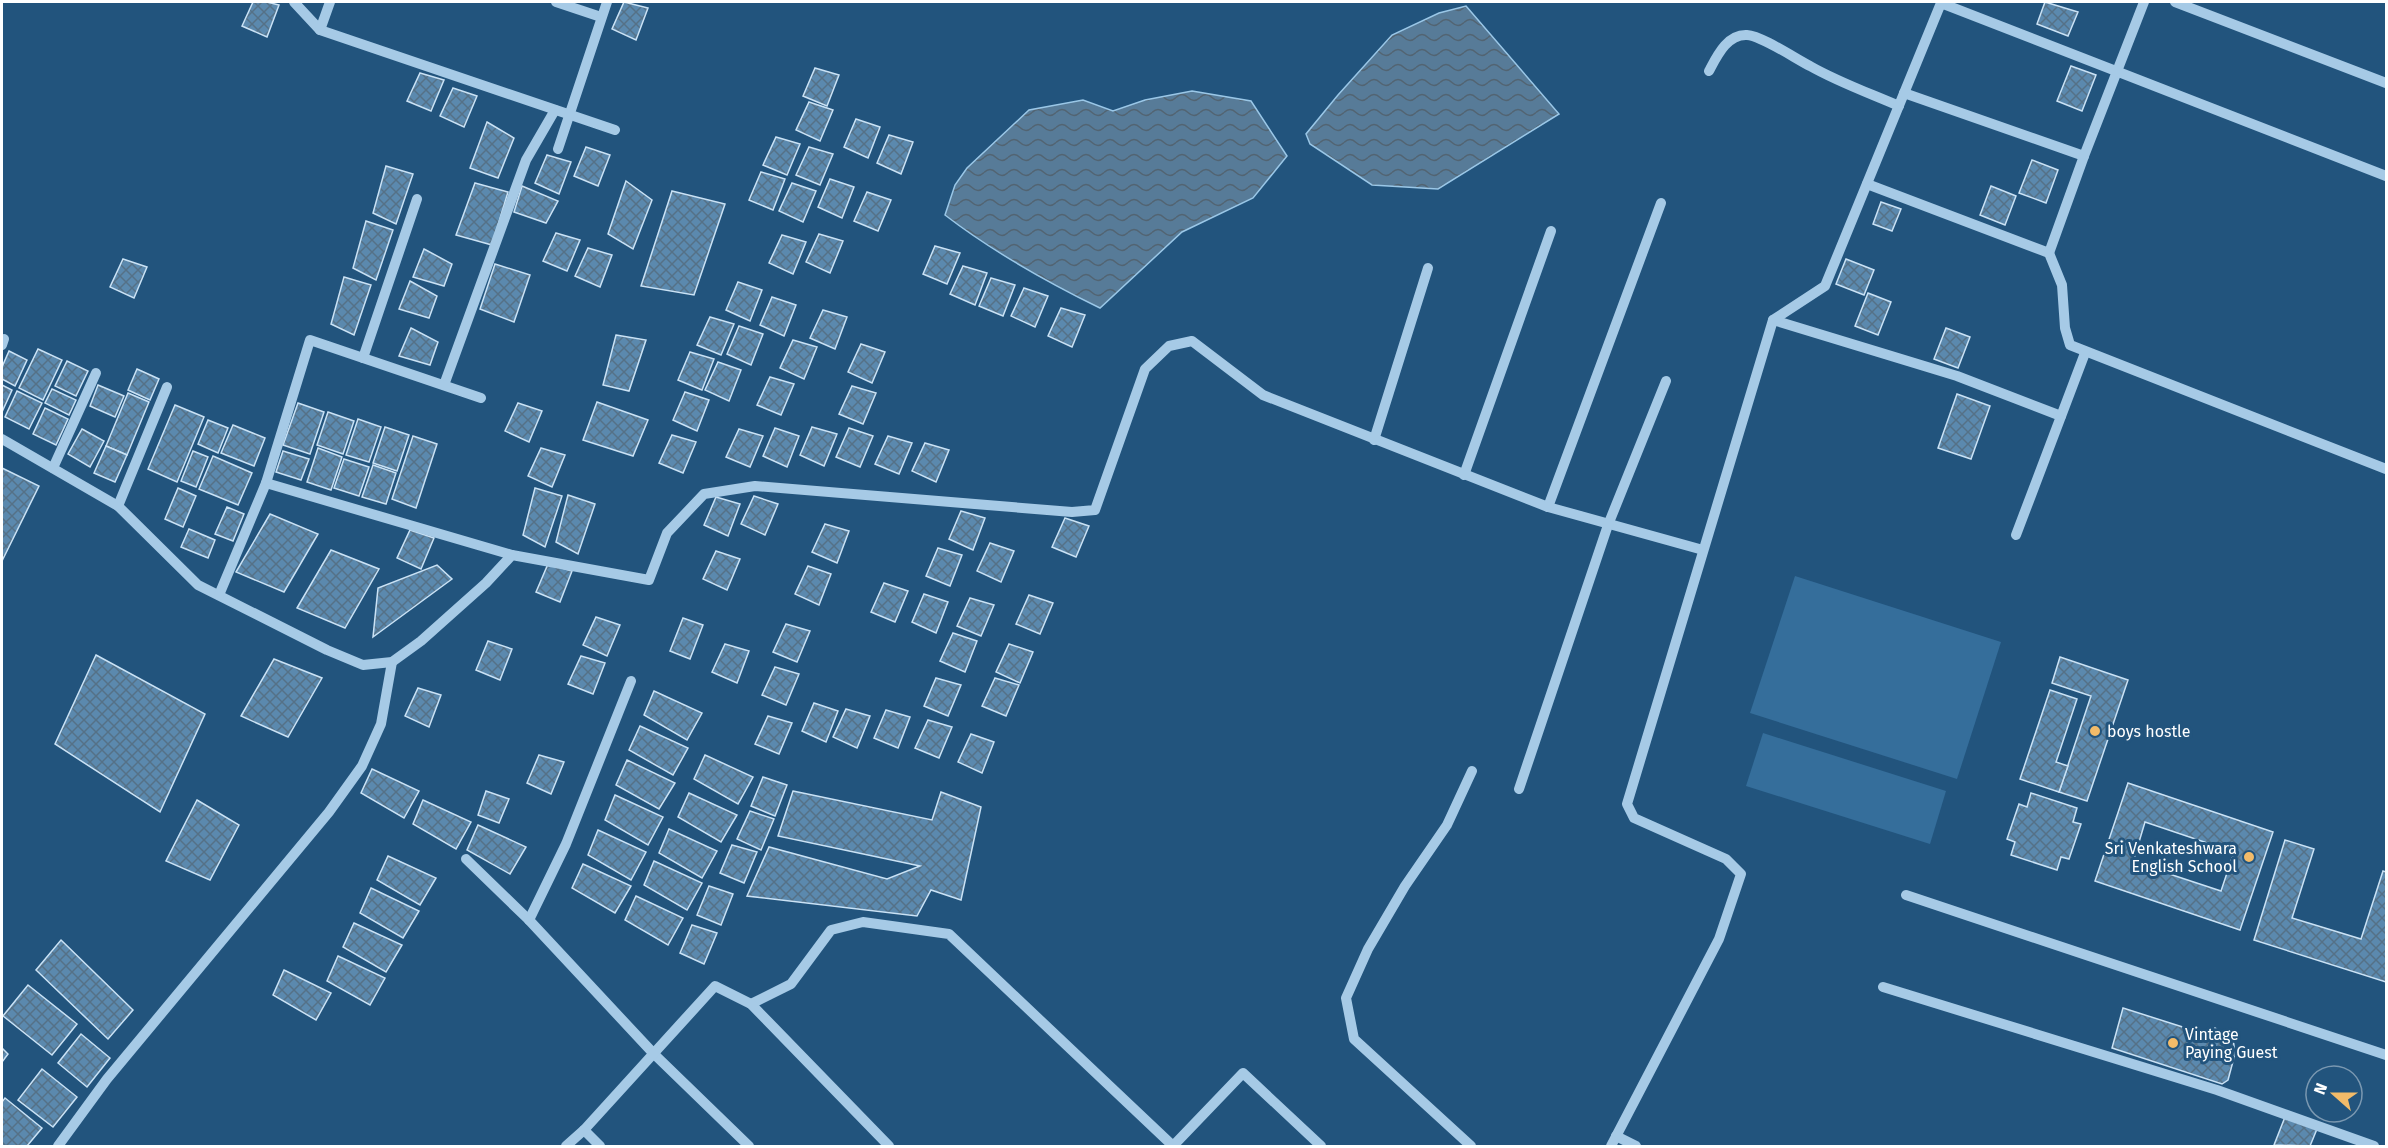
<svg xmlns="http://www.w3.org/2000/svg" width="2388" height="1148" font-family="'Fira Sans',sans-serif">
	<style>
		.green { fill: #356e9b }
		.water { fill: url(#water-waves); stroke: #9ac7e7; stroke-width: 1.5 }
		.building { fill: url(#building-cross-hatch); stroke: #cae2f5; stroke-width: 1.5; fill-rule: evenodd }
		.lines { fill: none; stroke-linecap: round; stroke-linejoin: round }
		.minor { stroke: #a6cae6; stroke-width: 10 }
		.poi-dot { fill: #f2bb69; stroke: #22547d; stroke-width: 2 }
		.labels { text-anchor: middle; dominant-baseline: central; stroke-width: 6; stroke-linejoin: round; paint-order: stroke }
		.poi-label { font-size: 16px; fill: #fff; stroke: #22547d; text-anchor: start }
	</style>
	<defs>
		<pattern id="water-waves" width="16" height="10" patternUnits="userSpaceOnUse" patternTransform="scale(1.5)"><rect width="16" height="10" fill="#577b98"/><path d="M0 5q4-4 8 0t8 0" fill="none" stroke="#526472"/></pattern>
		<pattern id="building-cross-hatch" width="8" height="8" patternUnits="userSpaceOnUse" patternTransform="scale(1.5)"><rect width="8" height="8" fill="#5b89ae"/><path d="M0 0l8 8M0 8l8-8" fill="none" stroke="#557187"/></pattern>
	</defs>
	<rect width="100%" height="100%" fill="#22547d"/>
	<g class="green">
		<path d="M 1795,576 L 2001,642 L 1957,779 L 1750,713 Z"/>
		<path d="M 1763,733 L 1946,791 L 1930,844 L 1746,786 Z"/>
	</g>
	<g class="water">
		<path d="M 1466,6 L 1559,114 L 1438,189 L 1372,185 L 1310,144 L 1306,134 L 1338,95 L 1392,35 L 1439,13 Z"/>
		<path d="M 1192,91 L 1251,101 L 1287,156 L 1253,198 L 1182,232 L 1100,308 C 1045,281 993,252 945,215 L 955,185 L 967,168 L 1029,110 L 1083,100 L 1113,111 L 1145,100 Z"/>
	</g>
	<g class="building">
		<path d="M 253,2 L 267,2 L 279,5 L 267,37 L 242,26 Z"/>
		<path d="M 624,2 L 648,8 L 636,40 L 612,29 Z"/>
		<path d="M 2045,2 L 2078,12 L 2068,36 L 2037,24 Z"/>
		<path d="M 2071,66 L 2096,75 L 2082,111 L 2057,101 Z"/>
		<path d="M 815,68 L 839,75 L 827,106 L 803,96 Z"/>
		<path d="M 420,73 L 444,80 L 431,111 L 407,101 Z"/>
		<path d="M 453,88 L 477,96 L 464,127 L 440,116 Z"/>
		<path d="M 809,102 L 833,110 L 820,141 L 796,130 Z"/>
		<path d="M 856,119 L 880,127 L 868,158 L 844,147 Z"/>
		<path d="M 487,122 L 514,138 L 498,178 L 470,168 Z"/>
		<path d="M 889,135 L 913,142 L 901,174 L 877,163 Z"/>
		<path d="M 776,137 L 800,144 L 787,175 L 763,165 Z"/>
		<path d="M 586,147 L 610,155 L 598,186 L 574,176 Z"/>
		<path d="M 809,147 L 833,154 L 820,185 L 796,175 Z"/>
		<path d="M 547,155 L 571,162 L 559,194 L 535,183 Z"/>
		<path d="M 2032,160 L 2058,170 L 2046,203 L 2019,193 Z"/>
		<path d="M 386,166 L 413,174 L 396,224 L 373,213 Z"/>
		<path d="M 761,172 L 785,179 L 773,210 L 749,200 Z"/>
		<path d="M 830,179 L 854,187 L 842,218 L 818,207 Z"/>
		<path d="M 626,181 L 652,200 L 633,249 L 608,234 Z"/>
		<path d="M 475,183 L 508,192 L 492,245 L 456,235 Z"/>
		<path d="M 792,183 L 816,191 L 803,222 L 779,211 Z"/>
		<path d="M 522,186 L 558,201 L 546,223 L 514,212 Z"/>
		<path d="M 1991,186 L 2016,196 L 2005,225 L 1980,215 Z"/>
		<path d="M 672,191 L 725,204 L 694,295 L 641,286 Z"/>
		<path d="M 867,192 L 891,200 L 878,231 L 854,221 Z"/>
		<path d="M 1881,202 L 1901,209 L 1892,231 L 1873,224 Z"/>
		<path d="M 366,221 L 393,230 L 376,280 L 353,268 Z"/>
		<path d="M 556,233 L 580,240 L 567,271 L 543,261 Z"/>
		<path d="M 819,234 L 843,241 L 830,273 L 806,262 Z"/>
		<path d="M 782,235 L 806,242 L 793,274 L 769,263 Z"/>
		<path d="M 935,246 L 960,253 L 947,284 L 923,274 Z"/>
		<path d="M 588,248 L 612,255 L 600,287 L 575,276 Z"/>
		<path d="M 424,249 L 452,264 L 444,286 L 413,277 Z"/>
		<path d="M 123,259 L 147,267 L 134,298 L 110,287 Z"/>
		<path d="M 1846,259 L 1874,270 L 1864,295 L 1836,284 Z"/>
		<path d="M 495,264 L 530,275 L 514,322 L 480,309 Z"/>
		<path d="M 963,266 L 987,273 L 975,305 L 950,294 Z"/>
		<path d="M 344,277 L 371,285 L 354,335 L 331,324 Z"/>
		<path d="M 991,278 L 1015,285 L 1003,316 L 979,306 Z"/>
		<path d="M 410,281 L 437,296 L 429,318 L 399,309 Z"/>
		<path d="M 738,282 L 762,290 L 750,321 L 726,310 Z"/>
		<path d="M 1024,288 L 1048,296 L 1035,327 L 1011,316 Z"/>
		<path d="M 1868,293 L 1891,302 L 1878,335 L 1855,326 Z"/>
		<path d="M 772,297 L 796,305 L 784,336 L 760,325 Z"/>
		<path d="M 1061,308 L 1085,315 L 1072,347 L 1048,336 Z"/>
		<path d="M 823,310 L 847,317 L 835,349 L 810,338 Z"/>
		<path d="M 710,317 L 734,324 L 721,355 L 697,345 Z"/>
		<path d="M 739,326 L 763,334 L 751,365 L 727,354 Z"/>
		<path d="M 411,328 L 438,342 L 430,365 L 399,356 Z"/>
		<path d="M 1946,328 L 1970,337 L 1958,368 L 1934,359 Z"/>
		<path d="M 616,335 L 646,340 L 629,391 L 603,385 Z"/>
		<path d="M 793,340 L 817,347 L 804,379 L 780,368 Z"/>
		<path d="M 861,344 L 885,352 L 872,383 L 848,372 Z"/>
		<path d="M 38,349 L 62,360 L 43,400 L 19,388 Z"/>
		<path d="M 9,351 L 27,360 L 15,386 L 2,379 L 2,367 Z"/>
		<path d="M 690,352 L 714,359 L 702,390 L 678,380 Z"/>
		<path d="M 67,361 L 88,371 L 76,396 L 55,386 Z"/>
		<path d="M 718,362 L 741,370 L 729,401 L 705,390 Z"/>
		<path d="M 137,369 L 159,379 L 150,400 L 128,390 Z"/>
		<path d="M 770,377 L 794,384 L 781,415 L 757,405 Z"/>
		<path d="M 2,385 L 12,390 L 2,412 Z"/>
		<path d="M 98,385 L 124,396 L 115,417 L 90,406 Z"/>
		<path d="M 852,386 L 876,393 L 863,424 L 839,414 Z"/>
		<path d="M 52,389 L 76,400 L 69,415 L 45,403 Z"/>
		<path d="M 17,391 L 42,403 L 29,429 L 5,417 Z"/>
		<path d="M 685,392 L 709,400 L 697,431 L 673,420 Z"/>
		<path d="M 128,393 L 149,402 L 127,455 L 106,446 Z"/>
		<path d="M 1957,394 L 1990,406 L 1971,459 L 1938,448 Z"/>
		<path d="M 597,402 L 648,420 L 633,456 L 583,440 Z"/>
		<path d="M 298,403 L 324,412 L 310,454 L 283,445 Z"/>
		<path d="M 518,403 L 542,411 L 529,442 L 505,431 Z"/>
		<path d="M 175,405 L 204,417 L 177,482 L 148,469 Z"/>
		<path d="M 45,408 L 68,419 L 56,445 L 33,434 Z"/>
		<path d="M 328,412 L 354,421 L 343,454 L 317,445 Z"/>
		<path d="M 358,419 L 381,427 L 369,462 L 346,455 Z"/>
		<path d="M 208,420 L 228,428 L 218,453 L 198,444 Z"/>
		<path d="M 233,425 L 265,438 L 254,466 L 221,453 Z"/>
		<path d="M 385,427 L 409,435 L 397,471 L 373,463 Z"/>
		<path d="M 812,427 L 837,434 L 824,466 L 800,455 Z"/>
		<path d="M 775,428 L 799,436 L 787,467 L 763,456 Z"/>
		<path d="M 849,428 L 873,436 L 860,467 L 836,457 Z"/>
		<path d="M 82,429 L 104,441 L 90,467 L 68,454 Z"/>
		<path d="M 739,429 L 763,436 L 750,467 L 726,457 Z"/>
		<path d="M 672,435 L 696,442 L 683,473 L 659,463 Z"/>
		<path d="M 413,436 L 437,444 L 416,508 L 392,499 Z"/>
		<path d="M 888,436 L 912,443 L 899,474 L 875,464 Z"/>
		<path d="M 925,443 L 949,450 L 936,482 L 912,471 Z"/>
		<path d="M 106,446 L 127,455 L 115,482 L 94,473 Z"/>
		<path d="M 318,448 L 342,457 L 331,490 L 307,482 Z"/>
		<path d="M 541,448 L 565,455 L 552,487 L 528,476 Z"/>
		<path d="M 193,451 L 208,457 L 196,487 L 181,481 Z"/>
		<path d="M 283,451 L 309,459 L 301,480 L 276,472 Z"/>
		<path d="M 213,456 L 252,473 L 238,505 L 199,489 Z"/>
		<path d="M 344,459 L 369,467 L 359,496 L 334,488 Z"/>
		<path d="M 373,465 L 396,473 L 386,504 L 362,497 Z"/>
		<path d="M 2,468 L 39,486 L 2,561 Z"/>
		<path d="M 178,488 L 196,496 L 183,527 L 165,519 Z"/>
		<path d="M 535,488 L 562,496 L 545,547 L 523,535 Z"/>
		<path d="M 568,495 L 595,504 L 578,554 L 556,542 Z"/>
		<path d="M 754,496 L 778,504 L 765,535 L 741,524 Z"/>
		<path d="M 716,497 L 740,504 L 728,536 L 704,525 Z"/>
		<path d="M 227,507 L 244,514 L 233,541 L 215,534 Z"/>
		<path d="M 961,511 L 985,518 L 973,550 L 949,539 Z"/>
		<path d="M 270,514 L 318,534 L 284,592 L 236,572 Z"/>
		<path d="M 1065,518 L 1089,526 L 1076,557 L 1052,547 Z"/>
		<path d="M 825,524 L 849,531 L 837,563 L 812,552 Z"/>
		<path d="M 189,529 L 215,540 L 208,558 L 181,547 Z"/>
		<path d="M 410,530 L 434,538 L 421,569 L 397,558 Z"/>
		<path d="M 990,543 L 1014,551 L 1001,582 L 977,571 Z"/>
		<path d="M 938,548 L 962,555 L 950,586 L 926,576 Z"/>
		<path d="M 331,550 L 379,569 L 345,628 L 297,608 Z"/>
		<path d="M 716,551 L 740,559 L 727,590 L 703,579 Z"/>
		<path d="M 548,564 L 572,571 L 560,602 L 536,592 Z"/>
		<path d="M 437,565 L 452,579 L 373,637 L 378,588 Z"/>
		<path d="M 808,566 L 831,574 L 819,605 L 795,594 Z"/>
		<path d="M 884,583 L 908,591 L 895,622 L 871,612 Z"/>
		<path d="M 924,594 L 948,602 L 936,633 L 912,622 Z"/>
		<path d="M 1029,595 L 1053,603 L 1040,634 L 1016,624 Z"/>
		<path d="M 970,598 L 994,605 L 981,636 L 957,626 Z"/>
		<path d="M 596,617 L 620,625 L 607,656 L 583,645 Z"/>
		<path d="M 683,618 L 703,625 L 690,659 L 670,651 Z"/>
		<path d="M 786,624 L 810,631 L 797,662 L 773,652 Z"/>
		<path d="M 953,633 L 977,641 L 965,672 L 940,661 Z"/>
		<path d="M 488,641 L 512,649 L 500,680 L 476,670 Z"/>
		<path d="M 725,644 L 749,651 L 737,683 L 712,672 Z"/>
		<path d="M 1009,644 L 1033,652 L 1020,683 L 996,672 Z"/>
		<path d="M 96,655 L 205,714 L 160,812 L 55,744 Z"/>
		<path d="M 581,656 L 605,663 L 593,694 L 568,684 Z"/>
		<path d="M 2060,657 L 2128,680 L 2087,801 L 2059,792 L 2091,696 L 2052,683 Z"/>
		<path d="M 274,659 L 322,678 L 288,737 L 241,716 Z"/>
		<path d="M 775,667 L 799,674 L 786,705 L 762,695 Z"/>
		<path d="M 936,678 L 961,685 L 948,716 L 924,706 Z"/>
		<path d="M 995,678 L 1019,685 L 1006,716 L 982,706 Z"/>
		<path d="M 418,688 L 441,695 L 429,727 L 405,716 Z"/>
		<path d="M 2050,690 L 2077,699 L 2056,762 L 2068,766 L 2059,792 L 2020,779 Z"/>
		<path d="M 654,691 L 702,713 L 687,740 L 644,715 Z"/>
		<path d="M 814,703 L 838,711 L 826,742 L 802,731 Z"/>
		<path d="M 846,709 L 870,716 L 857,748 L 833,737 Z"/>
		<path d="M 886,710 L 910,717 L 898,748 L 874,738 Z"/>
		<path d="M 768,716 L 792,723 L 779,754 L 755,744 Z"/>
		<path d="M 928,720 L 952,727 L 939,758 L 915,748 Z"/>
		<path d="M 640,726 L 688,748 L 673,775 L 629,750 Z"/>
		<path d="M 971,734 L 994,742 L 982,773 L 958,762 Z"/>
		<path d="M 539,755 L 564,762 L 551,794 L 527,783 Z"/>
		<path d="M 705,755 L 753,777 L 738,804 L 694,779 Z"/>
		<path d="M 627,760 L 675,783 L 659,809 L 616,785 Z"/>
		<path d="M 372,769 L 419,791 L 404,818 L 361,793 Z"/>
		<path d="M 763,777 L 787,785 L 775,816 L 751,806 Z"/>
		<path d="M 2128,783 L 2273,832 L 2240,930 L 2095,881 ZM 2145,822 L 2234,852 L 2221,891 L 2133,862 Z"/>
		<path d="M 486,791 L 509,799 L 499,823 L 478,815 Z"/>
		<path d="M 793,791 L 932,820 L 941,792 L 981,807 L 961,900 L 931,890 L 917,916 L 747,896 L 769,847 L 887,879 L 920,866 L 778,836 Z"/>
		<path d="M 689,793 L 737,815 L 721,842 L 678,817 Z"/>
		<path d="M 2031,793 L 2077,808 L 2073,822 L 2081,824 L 2069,859 L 2061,857 L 2057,870 L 2011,855 L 2015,842 L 2007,839 L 2019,804 L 2027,807 Z"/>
		<path d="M 615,795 L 663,817 L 648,845 L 605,820 Z"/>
		<path d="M 197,800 L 239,825 L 210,880 L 166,861 Z"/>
		<path d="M 423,800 L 471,822 L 456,849 L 413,824 Z"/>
		<path d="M 750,811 L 774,819 L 761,850 L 737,839 Z"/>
		<path d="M 478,825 L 526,847 L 510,874 L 467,850 Z"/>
		<path d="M 669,829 L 717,851 L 702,878 L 659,853 Z"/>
		<path d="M 598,830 L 646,852 L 631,880 L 588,855 Z"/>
		<path d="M 2285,840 L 2314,849 L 2292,918 L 2361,939 L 2383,871 L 2386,872 L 2386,982 L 2254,940 Z"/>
		<path d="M 732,845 L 757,852 L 744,883 L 720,873 Z"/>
		<path d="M 388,856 L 436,878 L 420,905 L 377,880 Z"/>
		<path d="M 654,861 L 702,883 L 687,910 L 644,885 Z"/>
		<path d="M 583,864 L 631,886 L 615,913 L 572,888 Z"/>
		<path d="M 709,886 L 733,894 L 721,925 L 697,915 Z"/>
		<path d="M 371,888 L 419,911 L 403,938 L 360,913 Z"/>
		<path d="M 636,896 L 683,918 L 668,945 L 625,920 Z"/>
		<path d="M 354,923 L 402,945 L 386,972 L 343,947 Z"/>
		<path d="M 692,925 L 717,933 L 704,964 L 680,953 Z"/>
		<path d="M 61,940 L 133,1010 L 108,1039 L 36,970 Z"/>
		<path d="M 338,956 L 385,978 L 370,1005 L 327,981 Z"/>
		<path d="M 284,970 L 331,993 L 316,1020 L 273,995 Z"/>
		<path d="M 28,985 L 77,1024 L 52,1055 L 3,1016 Z"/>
		<path d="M 2123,1008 L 2211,1036 L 2215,1028 L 2233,1038 L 2235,1054 L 2228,1080 L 2222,1084 L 2112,1048 Z"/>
		<path d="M 81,1034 L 110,1058 L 87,1087 L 58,1063 Z"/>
		<path d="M 2,1048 L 8,1054 L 2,1062 Z"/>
		<path d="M 42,1069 L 77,1097 L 53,1127 L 18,1100 Z"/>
		<path d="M 5,1098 L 42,1128 L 27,1146 L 2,1146 L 2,1102 Z"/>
		<path d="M 2285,1117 L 2317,1129 L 2310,1146 L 2274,1145 Z"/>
	</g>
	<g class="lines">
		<g class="minor">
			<path d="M 294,2 L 320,30 L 615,130"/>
			<path d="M 556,2 L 601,17"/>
			<path d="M 2175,2 L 2386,83"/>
			<path d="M 320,30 L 330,2"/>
			<path d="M 1709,71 C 1717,56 1727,34 1747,35 C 1762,36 1796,59 1810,66 C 1838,82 1869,93 1899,106"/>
			<path d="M 1904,93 L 2084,156"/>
			<path d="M 558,149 L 607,2"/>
			<path d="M 1867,184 L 2049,253 L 2062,285 L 2065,328 L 2070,345 L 2386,469"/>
			<path d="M 2049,253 L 2084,156 L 2144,2"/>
			<path d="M 1773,320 L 1957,376 L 2061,416"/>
			<path d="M 2,345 L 4,339"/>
			<path d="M 363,358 L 417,199"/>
			<path d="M 444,385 L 526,160 L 555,110"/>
			<path d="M 2,439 L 118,506 L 198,585 L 327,650 L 363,665 L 392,662 L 421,641 L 486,583 L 512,555 L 649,580 L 667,533 L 704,494 L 755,486 L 1072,512 L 1095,510 L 1145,369 L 1169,346 L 1192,341 L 1263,395 L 1548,507 L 1703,550"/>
			<path d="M 1374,440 L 1428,268"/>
			<path d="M 53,468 L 96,373"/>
			<path d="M 1464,475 L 1551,231"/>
			<path d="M 266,483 L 512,555"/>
			<path d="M 118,506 L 167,387"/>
			<path d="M 1548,507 L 1661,203"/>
			<path d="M 2016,535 L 2085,353"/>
			<path d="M 219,595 L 266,483 L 310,340 L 481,398"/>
			<path d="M 1519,789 L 1608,525 L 1666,381"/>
			<path d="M 466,859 L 529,920 L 654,1054 L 749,1146"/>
			<path d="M 1906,895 L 2386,1055"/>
			<path d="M 529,920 L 566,844 L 631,681"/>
			<path d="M 1883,987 L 2217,1090 L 2374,1146"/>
			<path d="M 751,1004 L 791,984 L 831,930 L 863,922 L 949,934 L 1173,1146"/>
			<path d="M 584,1130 L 600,1146"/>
			<path d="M 1616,1136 L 1636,1146"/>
			<path d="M 58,1146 L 107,1079 L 329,812 L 362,766 L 381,724 L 392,662"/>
			<path d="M 566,1146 L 584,1130 L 715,986 L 751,1004 L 889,1146"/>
			<path d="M 1173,1146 L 1243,1073 L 1321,1146"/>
			<path d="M 1471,1146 L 1354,1039 L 1346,998 L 1368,949 L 1405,886 L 1447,825 L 1472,771"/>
			<path d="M 1611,1146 L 1719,939 L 1741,874 L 1726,859 L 1634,818 L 1627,804 L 1773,320 L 1825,286 L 1941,3 L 2386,176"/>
		</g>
	</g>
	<g class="poi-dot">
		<circle cx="2095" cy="731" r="6"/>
		<circle cx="2249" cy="857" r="6"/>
		<circle cx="2173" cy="1043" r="6"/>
	</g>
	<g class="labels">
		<g class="poi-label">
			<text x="2107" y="731">boys hostle</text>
			<text x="2237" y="848" text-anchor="end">Sri Venkateshwara<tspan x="2237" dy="18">English School</tspan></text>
			<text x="2185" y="1034">Vintage<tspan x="2185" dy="18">Paying Guest</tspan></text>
		</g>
	</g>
	<rect width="2388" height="1148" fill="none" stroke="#ffffff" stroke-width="6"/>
	<g transform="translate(2334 1094) rotate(291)"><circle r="28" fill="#22547d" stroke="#7a98b1" stroke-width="1.5"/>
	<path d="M0-4.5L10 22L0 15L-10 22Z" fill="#f2bb69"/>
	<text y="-9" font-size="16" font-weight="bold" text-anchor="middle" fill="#ffffff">N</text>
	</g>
</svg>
